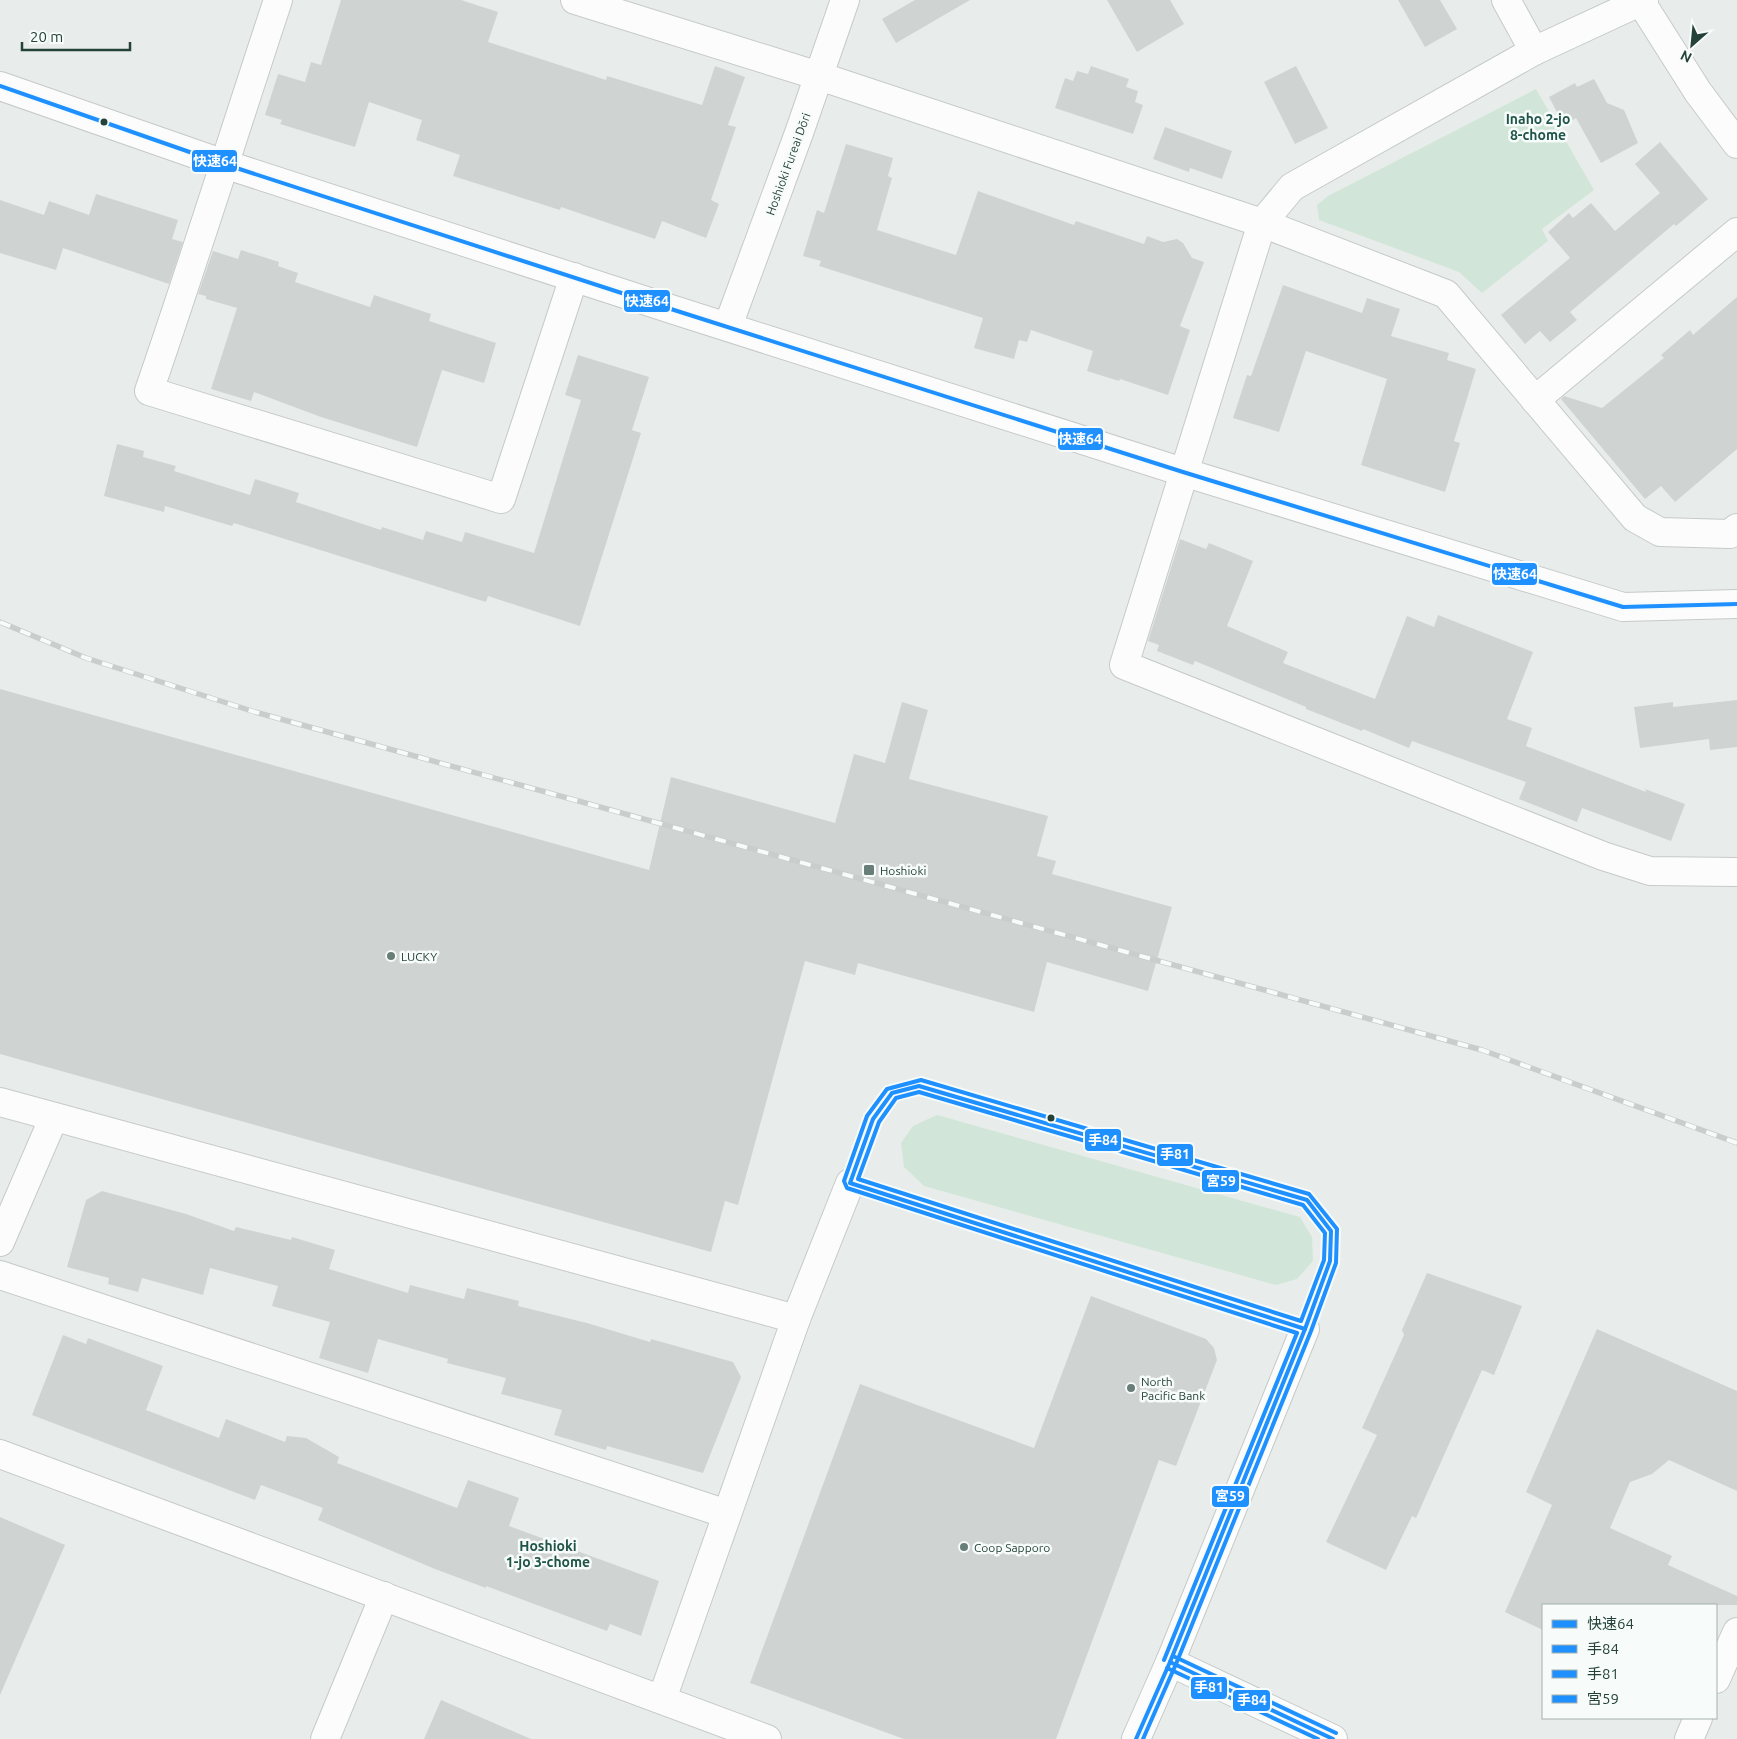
<svg xmlns="http://www.w3.org/2000/svg" width="1737" height="1739" font-family="Ubuntu,'Noto Sans JP',sans-serif">
	<style>
		.green { fill: #d1e6d8 }
		.building { fill: #cfd4d2 }
		.lines { fill: none; stroke-linecap: round; stroke-linejoin: round }
		.minor-casing { stroke: #c5cac8; stroke-width: 30 }
		.tertiary-casing { stroke: #c5cac8; stroke-width: 30 }
		.minor { stroke: #fcfcfc; stroke-width: 28 }
		.tertiary { stroke: #fcfcfc; stroke-width: 28 }
		.rail-casing { stroke: #c9cdcc; stroke-width: 5.5 }
		.rail { stroke: #f7fbf9; stroke-width: 4; stroke-dasharray: 11; stroke-linecap: butt }
		.bus-1-casing { stroke: #f7fbf9; stroke-width: 8 }
		.bus-2-casing { stroke: #f7fbf9; stroke-width: 8 }
		.bus-3-casing { stroke: #f7fbf9; stroke-width: 8 }
		.bus-4-casing { stroke: #f7fbf9; stroke-width: 8 }
		.bus-1 { stroke: #1e90ff; stroke-width: 4 }
		.bus-2 { stroke: #1e90ff; stroke-width: 4 }
		.bus-3 { stroke: #1e90ff; stroke-width: 4 }
		.bus-4 { stroke: #1e90ff; stroke-width: 4 }
		.bus-dot { fill: #24423a; stroke: #f7fbf9; stroke-width: 2 }
		.poi-dot { fill: #697e78; stroke: #f7fbf9; stroke-width: 2 }
		.labels { text-anchor: middle; dominant-baseline: central; stroke-width: 5; stroke-linejoin: round; paint-order: stroke }
		.street-label { font-size: 12px; fill: #24423a; stroke: #f7fbf9 }
		.poi-label { font-size: 12px; fill: #24423a; stroke: #f7fbf9; text-anchor: start }
		.neighbourhood-label { font-size: 14px; font-weight: bold; fill: #1f5548; stroke: #f7fbf9 }
		.line-badge { stroke: #f7fbf9; stroke-width: 2 }
		.badge-label { font-size: 14px; text-anchor: middle; font-weight: bold; fill: #fff }
	</style>
	<rect width="100%" height="100%" fill="#e8edeb"/>
	<g class="green">
		<path d="M 1536,89 L 1594,190 L 1542,229 L 1548,241 L 1482,293 L 1459,272 L 1319,220 L 1317,205 L 1328,196 Z"/>
		<path d="M 937,1115 L 1300,1217 L 1312,1237 L 1313,1261 L 1297,1279 L 1276,1285 L 924,1186 L 904,1167 L 901,1143 L 913,1126 Z"/>
	</g>
	<g class="building">
		<path d="M 341,0 L 461,0 L 498,12 L 488,42 L 606,80 L 607,76 L 702,105 L 715,66 L 745,77 L 728,125 L 736,127 L 711,200 L 719,204 L 706,238 L 662,221 L 655,239 L 561,207 L 560,210 L 453,176 L 460,155 L 416,140 L 422,120 L 369,102 L 355,147 L 280,124 L 282,120 L 265,115 L 278,74 L 305,82 L 311,62 L 321,65 Z"/>
		<path d="M 915,0 L 970,0 L 896,43 L 882,19 Z"/>
		<path d="M 1107,0 L 1170,0 L 1184,24 L 1137,52 Z"/>
		<path d="M 1398,0 L 1440,0 L 1457,29 L 1425,47 Z"/>
		<path d="M 1091,66 L 1129,79 L 1126,87 L 1138,91 L 1135,102 L 1143,105 L 1133,134 L 1055,108 L 1065,78 L 1073,81 L 1077,71 L 1088,74 Z"/>
		<path d="M 1296,66 L 1328,128 L 1295,144 L 1264,82 Z"/>
		<path d="M 1594,79 L 1607,103 L 1624,110 L 1638,143 L 1601,163 L 1576,118 L 1564,125 L 1549,97 L 1575,83 L 1577,87 Z"/>
		<path d="M 1165,127 L 1232,151 L 1222,179 L 1190,168 L 1189,172 L 1153,159 Z"/>
		<path d="M 1660,142 L 1708,199 L 1676,226 L 1674,224 L 1570,312 L 1577,320 L 1550,342 L 1540,331 L 1525,344 L 1501,315 L 1570,258 L 1548,232 L 1569,213 L 1573,218 L 1591,203 L 1615,231 L 1660,193 L 1635,164 Z"/>
		<path d="M 846,144 L 893,158 L 888,176 L 892,178 L 877,230 L 956,255 L 978,191 L 1074,225 L 1076,221 L 1144,244 L 1147,236 L 1163,242 L 1177,239 L 1183,243 L 1192,258 L 1204,262 L 1180,326 L 1190,330 L 1168,395 L 1120,379 L 1119,381 L 1087,371 L 1093,351 L 1031,330 L 1027,342 L 1019,340 L 1014,359 L 974,348 L 983,318 L 819,266 L 821,261 L 803,256 L 817,210 L 824,213 Z"/>
		<path d="M 96,194 L 178,220 L 172,239 L 183,242 L 169,284 L 63,248 L 56,270 L 0,253 L 0,200 L 44,215 L 49,201 L 89,215 Z"/>
		<path d="M 241,250 L 279,262 L 278,266 L 298,273 L 295,282 L 370,307 L 374,295 L 431,314 L 429,321 L 496,343 L 484,383 L 442,370 L 417,447 L 321,417 L 254,392 L 251,401 L 211,389 L 237,308 L 206,299 L 206,296 L 198,294 L 213,251 L 238,259 Z"/>
		<path d="M 1283,285 L 1362,313 L 1367,298 L 1400,309 L 1391,336 L 1449,353 L 1447,360 L 1476,369 L 1454,441 L 1460,443 L 1445,492 L 1361,465 L 1387,379 L 1306,351 L 1279,432 L 1233,418 L 1247,375 L 1251,376 Z"/>
		<path d="M 1737,297 L 1737,449 L 1675,502 L 1661,486 L 1645,499 L 1561,399 L 1564,396 L 1602,408 L 1664,358 L 1661,355 L 1690,330 L 1693,335 Z"/>
		<path d="M 578,355 L 649,377 L 632,430 L 641,433 L 580,626 L 488,596 L 486,602 L 234,523 L 232,526 L 165,506 L 164,512 L 104,496 L 117,444 L 144,451 L 143,457 L 176,466 L 174,471 L 250,495 L 255,479 L 299,493 L 296,502 L 381,530 L 382,527 L 423,540 L 426,531 L 462,542 L 465,532 L 534,553 L 581,400 L 565,395 Z"/>
		<path d="M 1180,539 L 1206,549 L 1209,543 L 1253,561 L 1227,626 L 1288,652 L 1283,663 L 1375,699 L 1407,616 L 1434,627 L 1438,615 L 1533,652 L 1507,719 L 1532,728 L 1526,746 L 1646,792 L 1645,789 L 1685,804 L 1671,841 L 1582,808 L 1577,822 L 1519,799 L 1526,782 L 1412,741 L 1409,748 L 1363,729 L 1362,731 L 1306,709 L 1306,707 L 1195,661 L 1193,665 L 1157,651 L 1159,645 L 1148,641 Z"/>
		<path d="M 0,689 L 649,870 L 671,777 L 835,823 L 854,754 L 885,763 L 902,702 L 928,710 L 909,779 L 1048,816 L 1037,856 L 1056,861 L 1052,874 L 1172,907 L 1148,991 L 1047,962 L 1034,1012 L 858,963 L 855,975 L 805,961 L 738,1205 L 725,1201 L 711,1252 L 0,1054 Z"/>
		<path d="M 1737,700 L 1737,747 L 1710,750 L 1709,739 L 1640,748 L 1634,707 L 1673,702 L 1673,707 Z"/>
		<path d="M 102,1191 L 186,1214 L 234,1231 L 236,1227 L 291,1240 L 292,1237 L 335,1250 L 329,1269 L 408,1293 L 410,1285 L 464,1299 L 467,1288 L 519,1301 L 518,1306 L 587,1323 L 650,1342 L 651,1339 L 733,1362 L 741,1377 L 703,1473 L 607,1446 L 606,1450 L 554,1435 L 562,1410 L 501,1394 L 506,1378 L 447,1363 L 448,1359 L 378,1339 L 368,1373 L 319,1358 L 330,1322 L 272,1306 L 278,1286 L 210,1268 L 203,1295 L 142,1278 L 138,1292 L 108,1284 L 109,1278 L 67,1267 L 86,1200 Z"/>
		<path d="M 1427,1273 L 1522,1306 L 1494,1375 L 1482,1370 L 1416,1518 L 1412,1516 L 1386,1570 L 1326,1542 L 1377,1435 L 1362,1428 L 1404,1335 L 1402,1330 Z"/>
		<path d="M 1091,1296 L 1206,1339 L 1214,1348 L 1217,1360 L 1176,1466 L 1159,1460 L 1056,1739 L 904,1739 L 750,1683 L 860,1384 L 1034,1448 Z"/>
		<path d="M 1597,1329 L 1737,1391 L 1737,1491 L 1669,1460 L 1652,1474 L 1630,1482 L 1610,1528 L 1672,1556 L 1668,1565 L 1737,1596 L 1737,1605 L 1543,1605 L 1543,1630 L 1505,1612 L 1552,1505 L 1526,1492 Z"/>
		<path d="M 63,1335 L 86,1344 L 88,1338 L 163,1366 L 146,1410 L 219,1438 L 226,1419 L 285,1442 L 287,1436 L 306,1438 L 339,1457 L 337,1463 L 457,1508 L 468,1480 L 519,1498 L 509,1526 L 659,1581 L 641,1636 L 610,1624 L 607,1631 L 486,1586 L 486,1588 L 435,1569 L 318,1520 L 323,1508 L 261,1485 L 255,1500 L 32,1415 Z"/>
		<path d="M 0,1517 L 65,1545 L 0,1695 Z"/>
		<path d="M 441,1700 L 531,1739 L 424,1739 Z"/>
	</g>
	<g class="lines">
		<defs>
			<g id="minor">
				<path d="M 278,0 C 235,130 194,261 149,391 L 501,499 L 574,277"/>
				<path d="M 575,0 L 819,76 L 1262,223 L 1446,294 L 1635,518 L 1660,532 L 1730,534 L 1737,528"/>
				<path d="M 1506,0 L 1534,51"/>
				<path d="M 1644,0 L 1534,51 L 1292,187 L 1262,223 L 1124,665 L 1603,856 L 1650,871 L 1737,872"/>
				<path d="M 1641,2 L 1698,92 L 1737,144"/>
				<path d="M 1535,400 L 1737,232"/>
				<path d="M 0,1102 L 796,1319"/>
				<path d="M 0,1242 L 54,1117"/>
				<path d="M 0,1275 L 727,1514"/>
				<path d="M 0,1454 L 767,1739"/>
				<path d="M 1170,1662 L 1333,1739"/>
				<path d="M 1716,1679 L 1737,1632"/>
				<path d="M 662,1699 L 796,1319 L 850,1183"/>
				<path d="M 325,1739 L 384,1596"/>
				<path d="M 1689,1739 L 1698,1718"/>
			</g>
			<g id="tertiary">
				<path d="M 0,86 L 224,164 L 674,310 L 1183,472 L 1623,607 L 1737,604"/>
				<path d="M 728,326 L 799,133 L 845,0"/>
				<path d="M 1136,1739 L 1170,1662 L 1305,1329"/>
			</g>
		</defs>
		<use href="#minor" class="minor-casing"/>
		<use href="#tertiary" class="tertiary-casing"/>
		<use href="#minor" class="minor"/>
		<use href="#tertiary" class="tertiary"/>
		<defs>
			<path id="rail" d="M 0,622 L 86,658 L 255,712 L 1482,1050 L 1737,1143"/>
		</defs>
		<use href="#rail" class="rail-casing"/>
		<use href="#rail" class="rail"/>
		<defs>
			<path id="bus-1" d="M 0,86 L 224,164 L 674,310 L 1183,472 L 1623,607 L 1737,604"/>
			<g id="bus-2">
				<path d="M 919,1086 L 1307,1200 L 1331,1231 L 1330,1261 L 1305,1329 L 850,1183 L 873,1119 L 892,1093 Z"/>
				<path d="M 1170,1662 L 1333,1739"/>
				<path d="M 1136,1739 L 1170,1662 L 1305,1329"/>
			</g>
			<g id="bus-3">
				<path d="M 1167,1668 L 1318,1739"/>
				<path d="M 1143,1739 L 1176,1664 L 1311,1331 L 1336,1263 L 1337,1229 L 1309,1194 L 921,1080 L 887,1089 L 867,1116 L 844,1181 L 847,1188 L 1297,1333"/>
			</g>
			<g id="bus-4">
				<path d="M 919,1092 L 1303,1205 L 1325,1233 L 1324,1260 L 1301,1321 L 858,1179 L 879,1122 L 896,1098 Z"/>
				<path d="M 1173,1656 L 1336,1733"/>
				<path d="M 1164,1660 L 1297,1333"/>
			</g>
		</defs>
		<use href="#bus-1" class="bus-1-casing"/>
		<use href="#bus-2" class="bus-2-casing"/>
		<use href="#bus-3" class="bus-3-casing"/>
		<use href="#bus-4" class="bus-4-casing"/>
		<use href="#bus-1" class="bus-1"/>
		<use href="#bus-2" class="bus-2"/>
		<use href="#bus-3" class="bus-3"/>
		<use href="#bus-4" class="bus-4"/>
	</g>
	<g class="bus-dot">
		<circle cx="104" cy="122" r="4.5"/>
		<circle cx="1051" cy="1118" r="4.5"/>
	</g>
	<g class="poi-dot">
		<rect x="863" y="864" width="12" height="12" rx="2.5"/>
		<circle cx="391" cy="956" r="5"/>
		<circle cx="1131" cy="1388" r="5"/>
		<circle cx="964" cy="1547" r="5"/>
	</g>
	<g class="labels">
		<g class="street-label">
			<text transform="translate(788 164) rotate(-70)">Hoshioki Fureai Dōri</text>
		</g>
		<g class="poi-label">
			<text x="880" y="870">Hoshioki</text>
			<text x="401" y="956">LUCKY</text>
			<text x="1141" y="1381">North<tspan x="1141" dy="14">Pacific Bank</tspan></text>
			<text x="974" y="1547">Coop Sapporo</text>
		</g>
		<g class="neighbourhood-label">
			<text x="1538" y="119">Inaho 2-jo<tspan x="1538" dy="16">8-chome</tspan></text>
			<text x="548" y="1546">Hoshioki<tspan x="548" dy="16">1-jo 3-chome</tspan></text>
		</g>
	</g>
	<g class="line-badge">
		<rect x="191" y="149" width="47" height="24" rx="5" fill="#1e90ff"/>
		<rect x="623" y="289" width="48" height="24" rx="5" fill="#1e90ff"/>
		<rect x="1057" y="427" width="47" height="24" rx="5" fill="#1e90ff"/>
		<rect x="1491" y="562" width="47" height="24" rx="5" fill="#1e90ff"/>
		<rect x="1084" y="1128" width="38" height="24" rx="5" fill="#1e90ff"/>
		<rect x="1156" y="1143" width="38" height="24" rx="5" fill="#1e90ff"/>
		<rect x="1201" y="1169" width="39" height="24" rx="5" fill="#1e90ff"/>
		<rect x="1211" y="1485" width="39" height="23" rx="5" fill="#1e90ff"/>
		<rect x="1190" y="1676" width="38" height="24" rx="5" fill="#1e90ff"/>
		<rect x="1232" y="1689" width="39" height="23" rx="5" fill="#1e90ff"/>
	</g>
	<g class="badge-label">
		<text x="215" y="166">快速64</text>
		<text x="647" y="306">快速64</text>
		<text x="1080" y="444">快速64</text>
		<text x="1515" y="579">快速64</text>
		<text x="1103" y="1145">手84</text>
		<text x="1175" y="1159">手81</text>
		<text x="1221" y="1186">宮59</text>
		<text x="1230" y="1501">宮59</text>
		<text x="1209" y="1692">手81</text>
		<text x="1252" y="1705">手84</text>
	</g>
	<rect x="1542" y="1604" width="175" height="115" fill="#f7fbf9" stroke="#a3b1ad"/>
	<rect x="1552" y="1620" width="25" height="8" fill="#1e90ff" stroke="#a3b1ad"/>
	<text x="1587" y="1629" font-size="15" fill="#24423a">快速64</text>
	<rect x="1552" y="1645" width="25" height="8" fill="#1e90ff" stroke="#a3b1ad"/>
	<text x="1587" y="1654" font-size="15" fill="#24423a">手84</text>
	<rect x="1552" y="1670" width="25" height="8" fill="#1e90ff" stroke="#a3b1ad"/>
	<text x="1587" y="1679" font-size="15" fill="#24423a">手81</text>
	<rect x="1552" y="1695" width="25" height="8" fill="#1e90ff" stroke="#a3b1ad"/>
	<text x="1587" y="1704" font-size="15" fill="#24423a">宮59</text>
	<g transform="translate(1692 45) rotate(207)" stroke="#f7fbf9" stroke-width="4" paint-order="stroke">
	<path d="M0-4L9 19L0 12L-9 19Z" fill="#24423a"/>
	<text y="-8" font-size="14" font-weight="bold" text-anchor="middle" fill="#24423a">N</text>
	</g>
	<path d="M22 42v8h108v-8" fill="none" stroke="#24423a" stroke-width="2.5"/>
	<text x="30" y="42" font-size="15" fill="#24423a" stroke="#f7fbf9" stroke-width="4" paint-order="stroke">20 m</text>
</svg>
